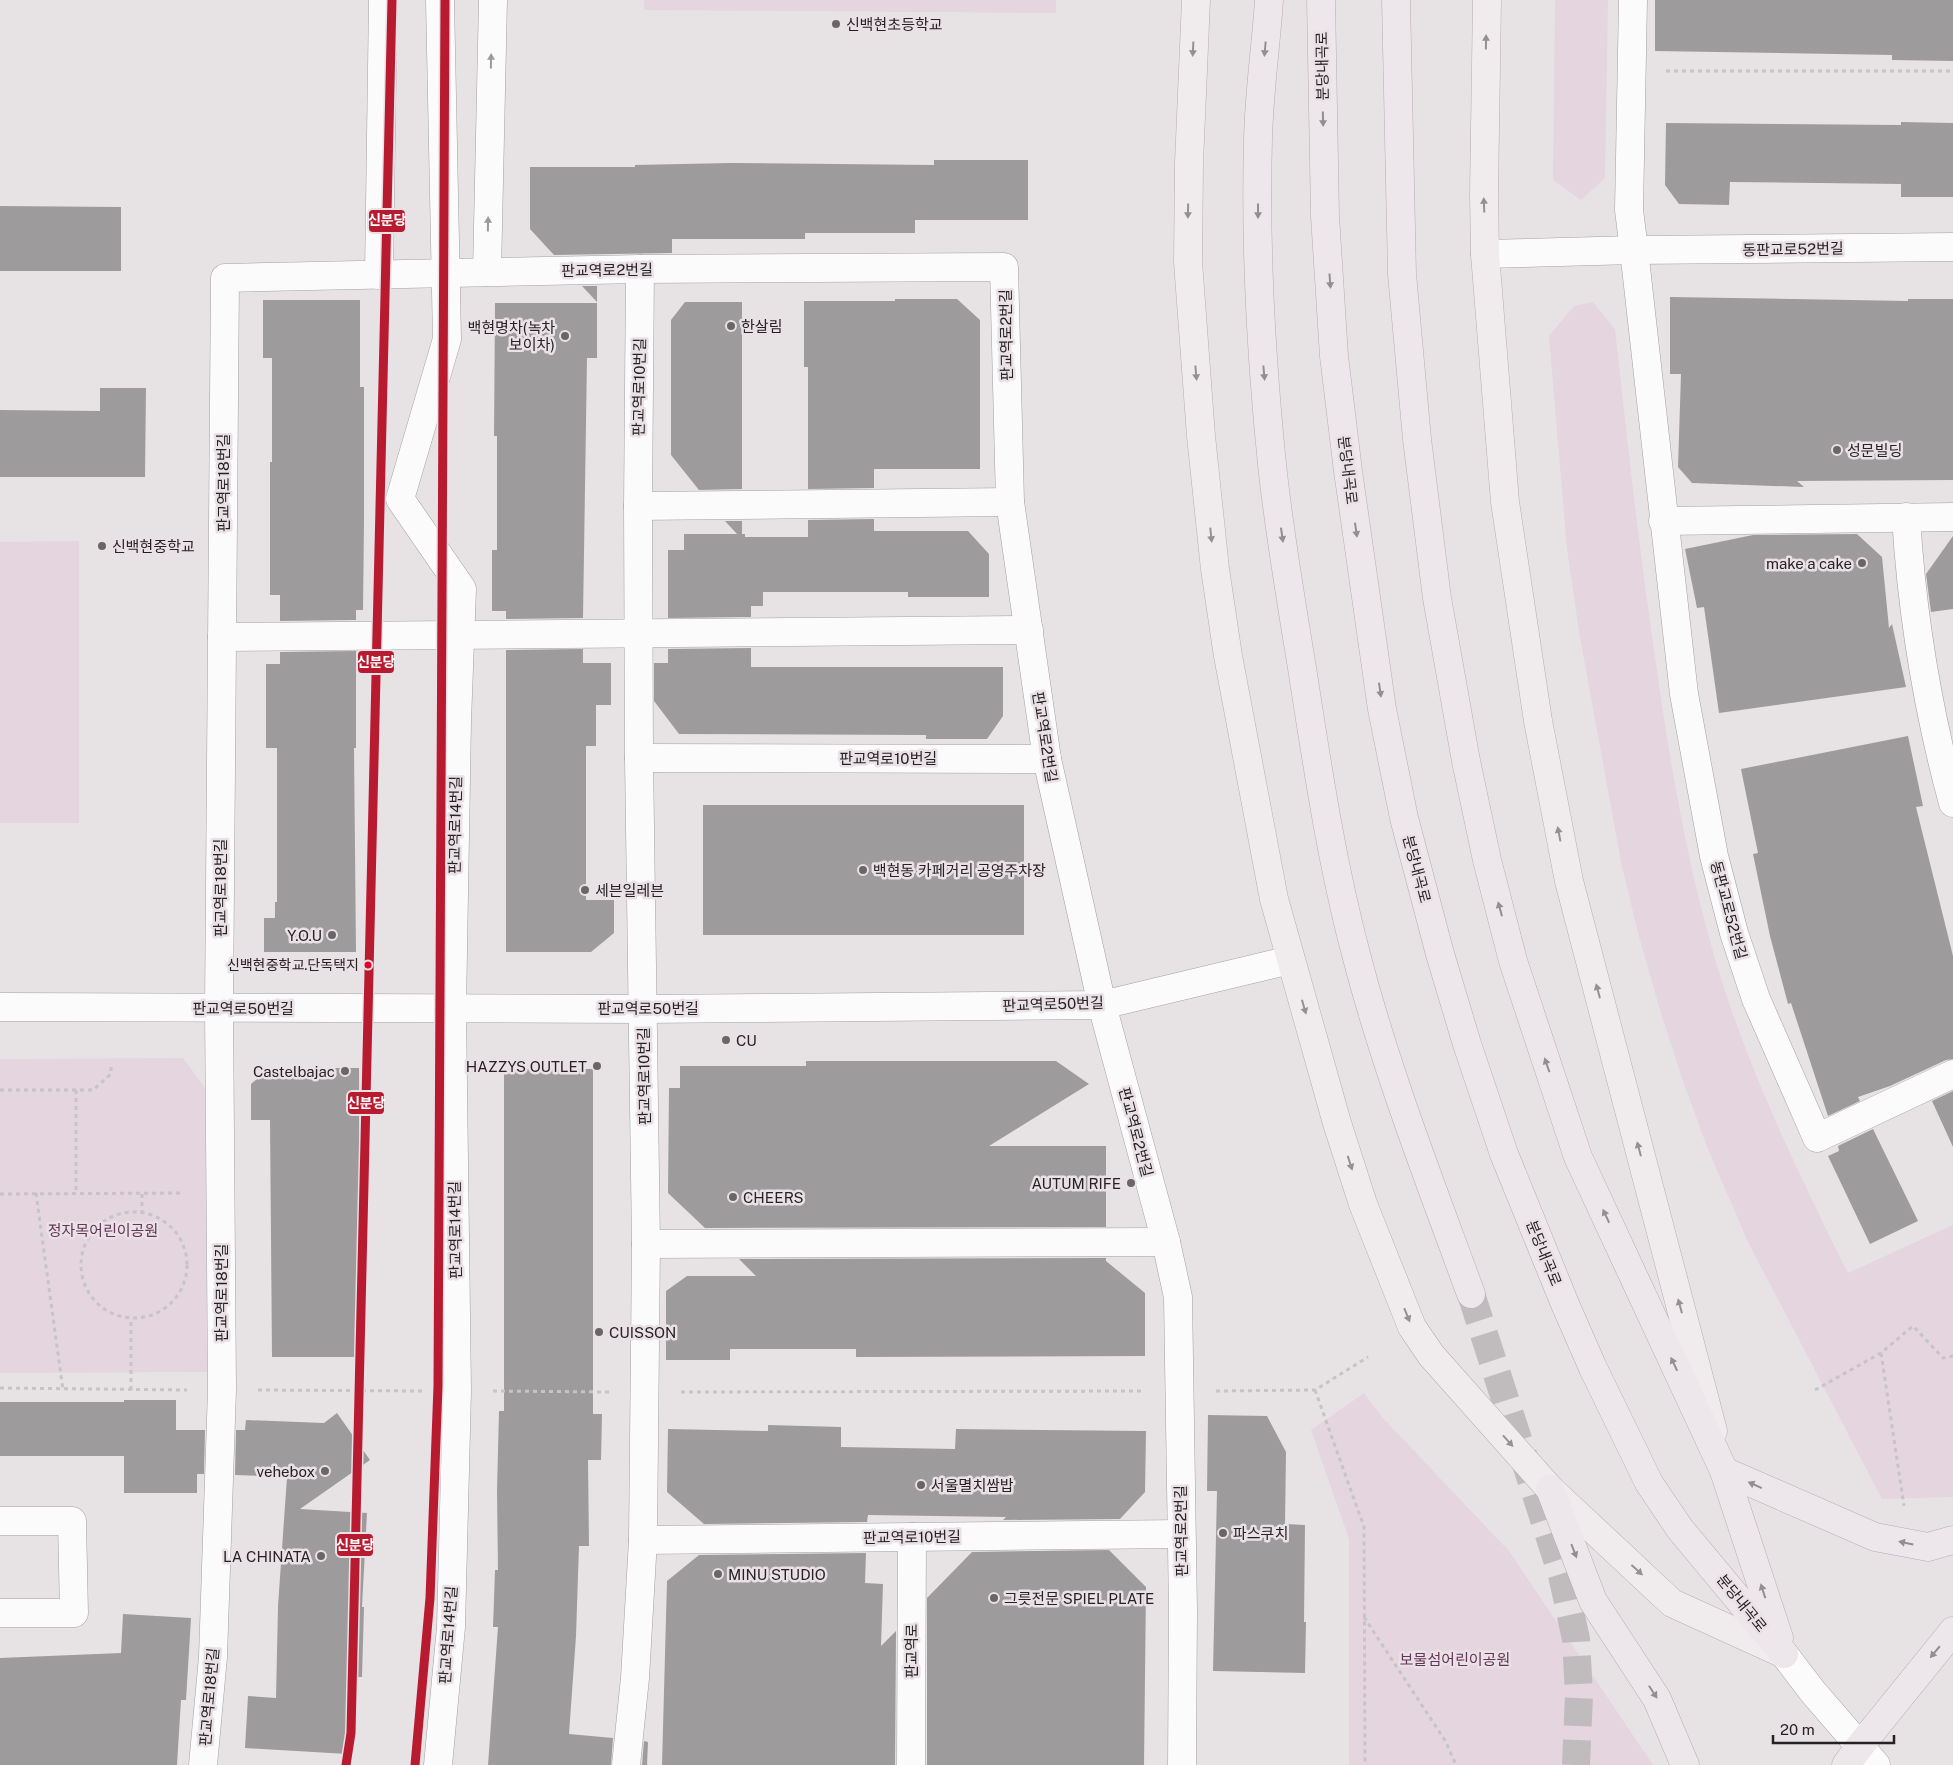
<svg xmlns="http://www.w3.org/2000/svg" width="1953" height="1765" font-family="'Public Sans','Noto Sans KR',sans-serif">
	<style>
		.green { fill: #e5d5de }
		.building { fill: #9e9b9d }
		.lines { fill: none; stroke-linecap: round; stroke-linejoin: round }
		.trunk-tunnel { stroke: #c0bcbe; stroke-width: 28; stroke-dasharray: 28 14; stroke-linecap: butt }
		.pedestrian-casing { stroke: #a3a0a2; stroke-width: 29 }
		.minor-casing { stroke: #a3a0a2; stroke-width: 29 }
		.secondary-casing { stroke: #a3a0a2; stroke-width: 29 }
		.primary-casing { stroke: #b7acb3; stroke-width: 29 }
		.trunk-casing { stroke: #b7acb3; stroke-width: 29 }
		.path { stroke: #c6c4c5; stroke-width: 3; stroke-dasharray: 4 4; stroke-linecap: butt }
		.pedestrian { stroke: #fbfbfb; stroke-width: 28 }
		.minor { stroke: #fbfbfb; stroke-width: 28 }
		.secondary { stroke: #fbfbfb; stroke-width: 28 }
		.primary { stroke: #f0ecee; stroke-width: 28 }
		.trunk { stroke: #ede6ea; stroke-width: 28 }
		.metro-1-casing { stroke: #e9e1e6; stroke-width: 12 }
		.metro-1 { stroke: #b81b30; stroke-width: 9 }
		.oneway { fill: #959193 }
		.oneway2 { fill: #938e91 }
		.oneway3 { fill: #9b999a }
		.poi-dot { fill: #6a6668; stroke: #e9e1e6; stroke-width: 2 }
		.bus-dot { fill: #e4002b; stroke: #e9e1e6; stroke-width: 2 }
		.labels { text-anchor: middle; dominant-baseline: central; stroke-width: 5; stroke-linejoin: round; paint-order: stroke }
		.bus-label { font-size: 14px; fill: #262224; stroke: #e9e1e6; text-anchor: end }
		.poi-label { font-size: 15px; fill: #262224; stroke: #e9e1e6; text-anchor: start }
		.street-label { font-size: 15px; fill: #262224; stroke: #e9e1e6 }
		.park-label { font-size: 15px; fill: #643556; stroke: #e9e1e6 }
		.line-badge { stroke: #e9e1e6; stroke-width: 2 }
		.badge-label { font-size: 14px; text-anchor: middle; font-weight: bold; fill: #fff }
	</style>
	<rect width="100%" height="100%" fill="#e7e3e5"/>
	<g class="green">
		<path d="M 644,0 L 1056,0 L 1056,13 L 644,10 Z"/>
		<path d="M 1555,0 L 1608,0 L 1605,178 L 1581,200 L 1553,180 Z"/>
		<path d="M 1593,302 L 1615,329 C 1627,438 1639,548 1655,657 C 1671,770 1690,884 1726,994 C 1758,1090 1803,1183 1848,1273 L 1953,1225 L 1953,1497 L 1882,1499 L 1748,1242 L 1707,1147 L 1682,1078 L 1660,1010 L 1638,933 L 1621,862 L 1579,632 L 1567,549 L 1549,336 L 1574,306 Z"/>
		<path d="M 79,541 L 79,823 L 0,823 L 0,542 Z"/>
		<path d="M 183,1058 L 205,1088 L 207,1372 L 0,1373 L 0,1059 Z"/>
		<path d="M 1364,1393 L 1382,1417 L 1509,1551 L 1653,1765 L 1349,1765 L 1349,1539 L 1311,1430 Z"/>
	</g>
	<g class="building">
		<path d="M 1655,0 L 1953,0 L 1953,61 L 1892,60 L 1892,55 L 1655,51 Z"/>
		<path d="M 1901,122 L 1953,123 L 1953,197 L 1901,197 L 1901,184 L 1730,182 L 1729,205 L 1679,204 L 1665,185 L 1666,123 L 1901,125 Z"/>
		<path d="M 934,160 L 1028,160 L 1028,220 L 915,220 L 915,233 L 805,233 L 805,239 L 672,239 L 672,253 L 554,255 L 530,229 L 530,167 L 635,167 L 635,165 L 730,163 L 934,165 Z"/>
		<path d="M 0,206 L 121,207 L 121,271 L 0,271 Z"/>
		<path d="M 582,286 L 597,286 L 597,302 Z"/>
		<path d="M 1670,297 L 1908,301 L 1908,299 L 1953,299 L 1953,480 L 1797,481 L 1804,487 L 1692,483 L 1678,467 L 1681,374 L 1670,374 Z"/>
		<path d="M 895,299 L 957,299 L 980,320 L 980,469 L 874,469 L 874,488 L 808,489 L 808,367 L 804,367 L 804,301 L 895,301 Z"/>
		<path d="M 263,300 L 360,300 L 360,387 L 364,387 L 364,521 L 363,610 L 356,610 L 356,620 L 280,621 L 280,595 L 270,595 L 270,462 L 272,462 L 272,358 L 263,358 Z"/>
		<path d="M 685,302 L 742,302 L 742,489 L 699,490 L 671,455 L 671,320 Z"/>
		<path d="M 495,303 L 597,303 L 597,358 L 587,358 L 583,618 L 506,619 L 506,611 L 492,611 L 492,550 L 497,550 L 497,436 L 494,436 Z"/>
		<path d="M 100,388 L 146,388 L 145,477 L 0,477 L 0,410 L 100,411 Z"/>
		<path d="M 874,519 L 874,531 L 968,531 L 989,554 L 989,597 L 908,597 L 908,592 L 763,592 L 763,606 L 751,606 L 751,617 L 668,618 L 668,550 L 684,550 L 684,534 L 737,534 L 725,521 L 742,521 L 742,534 L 745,534 L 745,537 L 808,537 L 808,520 Z"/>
		<path d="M 1857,534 L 1882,557 L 1889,628 L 1892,624 L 1906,687 L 1719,713 L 1704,607 L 1697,608 L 1685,549 L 1753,535 Z"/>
		<path d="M 1953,536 L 1953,609 L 1931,612 L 1926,574 Z"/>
		<path d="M 751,648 L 751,667 L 1003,667 L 1003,716 L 987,739 L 926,739 L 926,735 L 679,734 L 654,701 L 654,663 L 668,663 L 668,649 Z"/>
		<path d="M 583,649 L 583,663 L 611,663 L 611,705 L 596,705 L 596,746 L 586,746 L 586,900 L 614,900 L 614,933 L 591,952 L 506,952 L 506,650 Z"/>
		<path d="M 356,651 L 356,748 L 354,748 L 356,952 L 264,952 L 264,918 L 275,918 L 275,902 L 277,902 L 277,748 L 266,748 L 266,664 L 280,664 L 280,652 Z"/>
		<path d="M 1908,736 L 1923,806 L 1916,807 L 1953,956 L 1953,1059 L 1946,1060 L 1890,1086 L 1858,1097 L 1860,1101 L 1828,1116 L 1791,1003 L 1788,1004 L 1770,936 L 1753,854 L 1758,853 L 1741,769 Z"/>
		<rect x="703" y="805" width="321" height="130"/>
		<path d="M 806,1061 L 1056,1061 L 1089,1084 L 989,1146 L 1106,1146 L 1106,1227 L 705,1228 L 668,1193 L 669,1088 L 680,1088 L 680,1066 L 806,1066 Z"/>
		<path d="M 270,1068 L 359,1068 L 360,1357 L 272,1357 L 270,1120 L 251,1120 L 251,1084 Z"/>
		<path d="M 504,1069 L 593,1069 L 593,1414 L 602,1414 L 601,1460 L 588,1460 L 589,1546 L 579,1546 L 576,1636 L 569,1734 L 613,1738 L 611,1765 L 488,1765 L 498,1627 L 493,1627 L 495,1570 L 498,1570 L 497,1491 L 499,1411 L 504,1411 Z"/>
		<path d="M 1953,1091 L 1953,1147 L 1932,1101 Z"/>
		<path d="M 1873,1129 L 1918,1221 L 1870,1244 L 1828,1156 L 1839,1151 L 1838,1146 Z"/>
		<path d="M 1106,1258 L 1106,1261 L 1145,1293 L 1145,1356 L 856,1357 L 856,1349 L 730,1349 L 730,1360 L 666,1360 L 666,1291 L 687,1276 L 756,1276 L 739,1259 Z"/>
		<path d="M 124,1400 L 176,1400 L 176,1430 L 205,1430 L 204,1474 L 197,1474 L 197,1493 L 124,1493 L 124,1456 L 0,1456 L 0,1402 L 124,1402 Z"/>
		<path d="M 337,1413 L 370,1460 L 300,1509 L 367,1513 L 362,1607 L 364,1607 L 362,1677 L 352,1677 L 347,1754 L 245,1748 L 248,1696 L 276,1698 L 278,1606 L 287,1477 L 235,1475 L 236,1430 L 245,1430 L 246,1420 L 324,1423 Z"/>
		<path d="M 1208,1415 L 1267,1416 L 1286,1452 L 1285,1524 L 1305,1525 L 1304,1622 L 1306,1622 L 1305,1673 L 1213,1671 L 1217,1491 L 1207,1491 Z"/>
		<path d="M 768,1425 L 841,1427 L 841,1447 L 955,1449 L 956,1429 L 1146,1431 L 1145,1492 L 1120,1519 L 1003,1520 L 1006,1517 L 868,1515 L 867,1522 L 704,1524 L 667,1492 L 668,1429 L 768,1431 Z"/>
		<path d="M 1109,1550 L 1146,1587 L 1144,1765 L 927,1765 L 927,1598 L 972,1552 Z"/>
		<path d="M 866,1553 L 865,1583 L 883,1584 L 881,1646 L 896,1631 L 895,1765 L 662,1765 L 667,1581 L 699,1555 Z"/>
		<path d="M 123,1614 L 191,1618 L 186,1700 L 181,1700 L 177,1765 L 0,1765 L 0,1658 L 121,1653 Z"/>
		<path d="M 644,1741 L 648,1742 L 647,1765 L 642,1765 Z"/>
	</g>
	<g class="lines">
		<path class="trunk-tunnel" d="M 1471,1294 L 1562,1575 L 1576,1639 L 1579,1695 L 1576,1765"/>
		<defs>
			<g id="pedestrian">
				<path d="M 222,637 L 1029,630"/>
				<path d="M 438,1765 L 451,1627 L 457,1391 L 452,1009 L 457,721 L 462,589 L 400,499 L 447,339 L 440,0"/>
			</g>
			<g id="minor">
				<path d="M 1633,0 L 1629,210 L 1634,250 L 1684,694 L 1714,856 L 1734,933 L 1756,999 L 1817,1138 L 1953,1074"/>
				<path d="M 1485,254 L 1634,250 L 1953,247"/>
				<path d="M 487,272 L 493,0"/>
				<path d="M 379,275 L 383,0"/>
				<path d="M 638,506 L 1010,502"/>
				<path d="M 1906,517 C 1912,615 1927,708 1953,803"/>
				<path d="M 1663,521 L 1953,517"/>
				<path d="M 639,758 L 1047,759"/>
				<path d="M 0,1007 L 643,1009 L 1102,1005 L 1290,960"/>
				<path d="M 646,1244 L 1166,1242"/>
				<path d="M 0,1521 L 72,1521 L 74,1613 L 0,1613"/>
				<path d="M 643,1540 L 1181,1534"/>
				<path d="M 203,1765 L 213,1657 L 222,1390 L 219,1008 L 225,278 L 640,269 L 1004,267 L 1010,502 L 1047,759 L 1102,1005 L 1166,1242 L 1178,1297 L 1183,1610 L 1182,1765"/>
				<path d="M 626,1765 L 635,1678 L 643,1540 L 646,1244 L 639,758 L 638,506 L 640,269"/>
				<path d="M 911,1765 L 912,1537"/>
			</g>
			<path id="secondary" d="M 1784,1654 L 1813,1692 L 1876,1765"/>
			<g id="primary">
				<path d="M 1196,0 L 1189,163 L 1188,262 L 1201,436 L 1215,569 L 1228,656 L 1274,899 L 1337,1123 L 1363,1204 L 1412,1327 L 1431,1355 L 1550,1489 L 1672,1603 L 1784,1654"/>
				<path d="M 1487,0 L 1484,194 L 1485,254 L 1505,502 L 1538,721 L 1569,881 L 1713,1431"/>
			</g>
			<g id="trunk">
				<path d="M 1269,0 C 1266,46 1259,93 1258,139 C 1255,247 1261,356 1272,464 C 1279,532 1291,600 1302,668 C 1317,764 1331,860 1356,954 C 1386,1070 1430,1182 1471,1294"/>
				<path d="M 1321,0 L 1325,216 L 1334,356 L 1348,471 L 1382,709 L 1404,818 L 1440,954 L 1467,1044 L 1504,1154 L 1565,1304 L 1593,1368 L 1649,1483 L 1680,1529 L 1784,1654"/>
				<path d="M 1396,0 L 1402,274 L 1417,439 L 1437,598 L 1466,761 L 1487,860 L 1513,961 L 1578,1157 L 1724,1471 L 1779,1638"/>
				<path d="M 1724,1471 L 1875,1537 L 1928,1547 L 1953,1540"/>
				<path d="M 1550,1489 L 1593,1601 L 1657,1699 L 1685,1765"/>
				<path d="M 1846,1765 L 1860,1746 L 1953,1631"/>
			</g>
		</defs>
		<use href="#pedestrian" class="pedestrian-casing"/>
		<use href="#minor" class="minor-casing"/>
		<use href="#secondary" class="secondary-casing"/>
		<use href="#primary" class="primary-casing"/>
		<use href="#trunk" class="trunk-casing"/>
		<g class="path">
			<path d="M 1666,71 L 1953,71"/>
			<path d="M 0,1090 L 93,1090 L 111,1074 L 111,1064"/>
			<path d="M 76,1090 L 76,1193"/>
			<path d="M 36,1193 L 63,1390"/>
			<path d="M 0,1194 L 184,1193"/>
			<path d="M 142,1194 L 142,1213"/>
			<circle cx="134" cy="1265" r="53"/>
			<path d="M 1881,1353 L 1904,1506"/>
			<path d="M 0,1388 L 187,1390"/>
			<path d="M 131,1390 L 131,1319"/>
			<path d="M 258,1390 L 422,1391"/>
			<path d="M 1315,1390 L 1364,1527 L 1365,1765"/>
			<path d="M 1815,1390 L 1881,1353 L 1913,1326 L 1943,1358 L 1953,1356"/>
			<path d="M 493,1391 L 609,1392"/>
			<path d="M 1216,1391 L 1315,1390 L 1368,1357"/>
			<path d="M 681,1392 L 1144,1391"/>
			<path d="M 1364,1617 L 1446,1742 L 1456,1765"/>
		</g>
		<use href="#pedestrian" class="pedestrian"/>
		<use href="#minor" class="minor"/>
		<use href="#secondary" class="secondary"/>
		<use href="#primary" class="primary"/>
		<use href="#trunk" class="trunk"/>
		<defs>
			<g id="metro-1">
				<path d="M 346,1765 L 351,1733 L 392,0"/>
				<path d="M 415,1765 L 430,1598 L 438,1386 L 445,0"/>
			</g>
		</defs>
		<use href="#metro-1" class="metro-1-casing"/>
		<use href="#metro-1" class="metro-1"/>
	</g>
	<defs><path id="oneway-solid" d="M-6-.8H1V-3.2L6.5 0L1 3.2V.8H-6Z" transform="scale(1.25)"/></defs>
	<g class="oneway">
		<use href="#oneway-solid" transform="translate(1486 42) rotate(-89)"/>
		<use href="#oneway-solid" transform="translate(1193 49) rotate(93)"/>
		<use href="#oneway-solid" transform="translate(1484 205) rotate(-92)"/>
		<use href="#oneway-solid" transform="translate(1188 211) rotate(91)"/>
		<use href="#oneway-solid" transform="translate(1196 373) rotate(85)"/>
		<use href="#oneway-solid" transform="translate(1211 535) rotate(84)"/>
		<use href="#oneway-solid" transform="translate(1559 834) rotate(-101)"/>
		<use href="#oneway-solid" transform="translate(1598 991) rotate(-105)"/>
		<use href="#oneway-solid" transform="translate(1304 1007) rotate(74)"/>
		<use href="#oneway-solid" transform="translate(1639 1149) rotate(-105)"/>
		<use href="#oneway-solid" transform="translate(1350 1163) rotate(72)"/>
		<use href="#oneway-solid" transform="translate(1680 1306) rotate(-105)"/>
		<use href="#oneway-solid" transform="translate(1407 1315) rotate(68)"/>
		<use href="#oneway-solid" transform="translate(1508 1441) rotate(48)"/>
		<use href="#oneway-solid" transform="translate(1637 1570) rotate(42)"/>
	</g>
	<g class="oneway2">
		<use href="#oneway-solid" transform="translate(1265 49) rotate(95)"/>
		<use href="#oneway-solid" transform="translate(1323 119) rotate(89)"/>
		<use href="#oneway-solid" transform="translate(1258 211) rotate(90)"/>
		<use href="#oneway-solid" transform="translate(1330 281) rotate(86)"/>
		<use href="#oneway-solid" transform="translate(1264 373) rotate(85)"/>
		<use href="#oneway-solid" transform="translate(1356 530) rotate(82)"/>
		<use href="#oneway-solid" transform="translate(1282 535) rotate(82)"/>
		<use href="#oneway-solid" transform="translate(1380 690) rotate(82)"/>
		<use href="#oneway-solid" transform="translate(1500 909) rotate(-105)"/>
		<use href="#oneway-solid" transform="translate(1547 1065) rotate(-109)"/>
		<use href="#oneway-solid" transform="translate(1606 1216) rotate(-115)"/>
		<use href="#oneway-solid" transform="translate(1674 1364) rotate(-115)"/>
		<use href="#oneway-solid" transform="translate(1755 1485) rotate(-156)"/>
		<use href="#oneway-solid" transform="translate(1906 1543) rotate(-168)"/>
		<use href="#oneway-solid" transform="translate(1574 1551) rotate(69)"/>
		<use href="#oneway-solid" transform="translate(1763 1591) rotate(-108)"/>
		<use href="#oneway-solid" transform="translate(1935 1652) rotate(130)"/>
		<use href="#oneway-solid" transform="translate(1653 1692) rotate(57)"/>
	</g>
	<g class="oneway3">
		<use href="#oneway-solid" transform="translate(491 61) rotate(-89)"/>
		<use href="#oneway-solid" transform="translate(488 224) rotate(-89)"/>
	</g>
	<g class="poi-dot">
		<circle cx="836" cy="24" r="5"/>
		<circle cx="731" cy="326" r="5"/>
		<circle cx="565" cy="336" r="5"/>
		<circle cx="1837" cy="450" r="5"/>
		<circle cx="102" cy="546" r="5"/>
		<circle cx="1862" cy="563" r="5"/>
		<circle cx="863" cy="870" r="5"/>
		<circle cx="585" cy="890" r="5"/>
		<circle cx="332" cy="935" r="5"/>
		<circle cx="726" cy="1040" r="5"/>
		<circle cx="597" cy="1066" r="5"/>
		<circle cx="345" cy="1071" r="5"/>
		<circle cx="1131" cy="1183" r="5"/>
		<circle cx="733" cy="1197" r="5"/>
		<circle cx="599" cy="1332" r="5"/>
		<circle cx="325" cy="1471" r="5"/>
		<circle cx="921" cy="1485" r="5"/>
		<circle cx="1223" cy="1533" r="5"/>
		<circle cx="321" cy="1556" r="5"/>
		<circle cx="718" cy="1574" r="5"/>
		<circle cx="994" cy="1598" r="5"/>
	</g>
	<circle class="bus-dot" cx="368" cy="965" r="4.5"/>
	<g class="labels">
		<g class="bus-label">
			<text x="359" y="965">신백현중학교.단독택지</text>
		</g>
		<g class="poi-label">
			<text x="846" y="24">신백현초등학교</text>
			<text x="741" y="326">한살림</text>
			<text x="555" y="327" text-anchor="end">백현명차(녹차<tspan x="555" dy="17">보이차)</tspan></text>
			<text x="1847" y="450">성문빌딩</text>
			<text x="112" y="546">신백현중학교</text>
			<text x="1852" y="563" text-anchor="end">make a cake</text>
			<text x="873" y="870">백현동 카페거리 공영주차장</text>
			<text x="595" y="890">세븐일레븐</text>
			<text x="322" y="935" text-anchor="end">Y.O.U</text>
			<text x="736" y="1040">CU</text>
			<text x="587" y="1066" text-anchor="end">HAZZYS OUTLET</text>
			<text x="335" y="1071" text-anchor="end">Castelbajac</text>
			<text x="1121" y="1183" text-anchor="end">AUTUM RIFE</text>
			<text x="743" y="1197">CHEERS</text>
			<text x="609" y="1332">CUISSON</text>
			<text x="315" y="1471" text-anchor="end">vehebox</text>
			<text x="931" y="1485">서울멸치쌈밥</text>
			<text x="1233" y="1533">파스쿠치</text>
			<text x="311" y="1556" text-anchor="end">LA CHINATA</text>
			<text x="728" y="1574">MINU STUDIO</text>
			<text x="1004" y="1598">그릇전문 SPIEL PLATE</text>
		</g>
		<g class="street-label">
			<text transform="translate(1322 66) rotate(-91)">분당내곡로</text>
			<text transform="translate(1793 249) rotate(-1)">동판교로52번길</text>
			<text transform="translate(607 270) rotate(-1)">판교역로2번길</text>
			<text transform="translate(1006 335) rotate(-91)">판교역로2번길</text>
			<text transform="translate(639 387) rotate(-89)">판교역로10번길</text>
			<text transform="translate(1348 470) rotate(83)">분당내곡로</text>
			<text transform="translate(223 483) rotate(-90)">판교역로18번길</text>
			<text transform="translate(1045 737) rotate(81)">판교역로2번길</text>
			<text x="888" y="758">판교역로10번길</text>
			<text transform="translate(455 825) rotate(-89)">판교역로14번길</text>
			<text transform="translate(1417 869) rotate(75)">분당내곡로</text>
			<text transform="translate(220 888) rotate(-90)">판교역로18번길</text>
			<text transform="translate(1729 910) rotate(75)">동판교로52번길</text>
			<text transform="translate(1053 1004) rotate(-2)">판교역로50번길</text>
			<text x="243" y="1008">판교역로50번길</text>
			<text x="648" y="1008">판교역로50번길</text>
			<text transform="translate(644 1076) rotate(-91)">판교역로10번길</text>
			<text transform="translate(1136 1132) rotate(75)">판교역로2번길</text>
			<text transform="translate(455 1230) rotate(-91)">판교역로14번길</text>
			<text transform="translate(1544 1253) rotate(68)">분당내곡로</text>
			<text transform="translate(221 1293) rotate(-90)">판교역로18번길</text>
			<text transform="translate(1181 1531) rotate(-91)">판교역로2번길</text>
			<text transform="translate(912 1537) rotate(-1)">판교역로10번길</text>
			<text transform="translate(1742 1603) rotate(51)">분당내곡로</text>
			<text transform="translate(448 1635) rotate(-86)">판교역로14번길</text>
			<text transform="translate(911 1651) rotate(-90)">판교역로</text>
			<text transform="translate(209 1697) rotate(-85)">판교역로18번길</text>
		</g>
		<g class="park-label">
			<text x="103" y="1230">정자목어린이공원</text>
			<text x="1455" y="1659">보물섬어린이공원</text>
		</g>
	</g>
	<g class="line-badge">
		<rect x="368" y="209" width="38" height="24" rx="5" fill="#b81b30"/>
		<rect x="357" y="650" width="38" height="24" rx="5" fill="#b81b30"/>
		<rect x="347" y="1091" width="38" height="24" rx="5" fill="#b81b30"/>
		<rect x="336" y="1533" width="38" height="24" rx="5" fill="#b81b30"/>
	</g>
	<g class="badge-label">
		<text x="387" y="225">신분당</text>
		<text x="376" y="667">신분당</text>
		<text x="366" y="1108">신분당</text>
		<text x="355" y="1550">신분당</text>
	</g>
	<path d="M1773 1735v8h121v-8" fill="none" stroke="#262224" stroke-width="2.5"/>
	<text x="1780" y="1735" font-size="15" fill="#262224" stroke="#e9e1e6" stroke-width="4" paint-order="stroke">20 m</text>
</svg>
